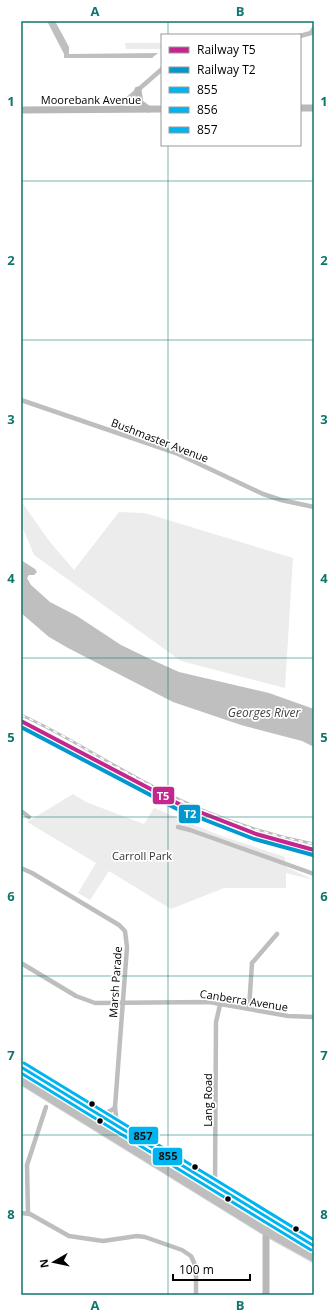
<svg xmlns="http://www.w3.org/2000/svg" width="335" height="1316" font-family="'Open Sans',sans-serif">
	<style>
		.green { fill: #ececec }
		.water { fill: #bfbfbf }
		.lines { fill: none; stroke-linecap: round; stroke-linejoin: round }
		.highway-casing { stroke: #dbdbdb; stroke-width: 10 }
		.street { stroke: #bebebe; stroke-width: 4.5 }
		.secondary { stroke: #b8b8b8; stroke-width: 7 }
		.highway { stroke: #bebebe; stroke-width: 8 }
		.rail-casing { stroke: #bebebe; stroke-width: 3 }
		.rail { stroke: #fff; stroke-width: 1.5; stroke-dasharray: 4.5; stroke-linecap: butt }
		.bus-1-casing { stroke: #fff; stroke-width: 6 }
		.bus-2-casing { stroke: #fff; stroke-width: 6 }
		.bus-3-casing { stroke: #fff; stroke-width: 6 }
		.bus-1 { stroke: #00b5ef; stroke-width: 3 }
		.bus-2 { stroke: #00b5ef; stroke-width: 3 }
		.bus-3 { stroke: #00b5ef; stroke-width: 3 }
		.rail-1-casing { stroke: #fff; stroke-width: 7 }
		.rail-2-casing { stroke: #fff; stroke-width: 7 }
		.rail-1 { stroke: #c4258f; stroke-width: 4 }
		.rail-2 { stroke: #0098cd; stroke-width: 4 }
		.grid { fill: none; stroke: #0f766e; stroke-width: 1; stroke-opacity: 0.55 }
		.bus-dot { fill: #000; stroke: #fff; stroke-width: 1.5 }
		.labels { text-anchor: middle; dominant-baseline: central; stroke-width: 3.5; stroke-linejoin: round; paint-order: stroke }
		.street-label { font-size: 11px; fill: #000; stroke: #fff }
		.park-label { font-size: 11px; fill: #333; stroke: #fff }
		.water-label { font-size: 12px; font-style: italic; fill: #444; stroke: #fff }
		.line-badge { stroke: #fff; stroke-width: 1.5 }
		.badge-label { font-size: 11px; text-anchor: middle; font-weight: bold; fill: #fff }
		.pale-badge-label { font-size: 11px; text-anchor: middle; font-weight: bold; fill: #111 }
		.neatline { fill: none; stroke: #0f766e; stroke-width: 1.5 }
		.grid-label { font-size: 13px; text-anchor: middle; font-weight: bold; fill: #0f766e }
	</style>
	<rect width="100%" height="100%" fill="#fff"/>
	<g class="green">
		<path d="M 125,43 L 162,43 L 162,49 L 126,49 Z"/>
		<path d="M 21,501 L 50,542 L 74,570 L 119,512 L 145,513 L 293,558 L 285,688 L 181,661 L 34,555 L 21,524 Z"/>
		<path d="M 73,794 L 86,802 L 144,824 L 154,808 L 216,834 L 285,857 L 286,867 L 314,880 L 286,873 L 286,888 L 224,888 L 171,909 L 109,871 L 90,900 L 78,893 L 96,863 L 27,822 Z"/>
	</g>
	<g class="water">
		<path d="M 47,21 L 55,21 L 69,47 L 69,54 L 158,53 L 152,58 L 64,58 L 64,54 Z"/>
		<path d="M 21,560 L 35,569 L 37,572 L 34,575 L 29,575 L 27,578 L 31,585 L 50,602 L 77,616 L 121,645 L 148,658 L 179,672 L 269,693 L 314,709 L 314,747 L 302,741 L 241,725 L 173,702 L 68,648 L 49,637 L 21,613 Z"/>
	</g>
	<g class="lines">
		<defs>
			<g id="highway">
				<path d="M 21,1067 L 314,1246"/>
				<path d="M 21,1080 L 267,1232 L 314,1258"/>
			</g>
		</defs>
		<use href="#highway" class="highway-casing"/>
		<g class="street">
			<path d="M 300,36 L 311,33 L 314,28"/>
			<path d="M 115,110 L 162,69"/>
			<path d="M 21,400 L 176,453 L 263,494 L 281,500 L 314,507"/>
			<path d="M 21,811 L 29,817"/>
			<path d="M 178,827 L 190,830 L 314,874"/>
			<path d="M 21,868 L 32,873 L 119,925 L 125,931 L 127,947 L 115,1107 L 117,1125"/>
			<path d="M 21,963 L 76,996 L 95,1003 L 209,1002 L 288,1016 L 314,1017"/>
			<path d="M 249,1008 L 252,963 L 277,934"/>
			<path d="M 101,1115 L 112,1110 L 115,1107"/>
			<path d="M 211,1196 L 215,1185 L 216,1022 L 220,1005"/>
			<path d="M 21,1213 L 30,1214 L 69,1236 L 103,1241 L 137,1236 L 145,1237 L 182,1250 L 191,1256 L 196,1267 L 196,1295"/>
			<path d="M 28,1214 L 27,1165 L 46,1107"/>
		</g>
		<g class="secondary">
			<path d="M 138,90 L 140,103 L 148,109"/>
			<path d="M 300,108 L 314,108"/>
			<path d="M 21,110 L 162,109"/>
			<path d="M 266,1295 L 266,1237 L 273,1221"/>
		</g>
		<use href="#highway" class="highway"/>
		<defs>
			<path id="rail" d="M 21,715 C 62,733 101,759 141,780 C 194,810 254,832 314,844"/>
		</defs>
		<use href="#rail" class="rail-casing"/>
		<use href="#rail" class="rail"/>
		<defs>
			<path id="bus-1" d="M 21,1067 L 314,1246"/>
			<path id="bus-2" d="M 21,1073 L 311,1250"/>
			<path id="bus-3" d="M 24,1063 L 314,1240"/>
		</defs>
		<use href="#bus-1" class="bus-1-casing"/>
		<use href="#bus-2" class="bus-2-casing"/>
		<use href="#bus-3" class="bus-3-casing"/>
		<use href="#bus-1" class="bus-1"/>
		<use href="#bus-2" class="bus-2"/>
		<use href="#bus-3" class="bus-3"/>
		<defs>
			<path id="rail-1" d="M 21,721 L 179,804 L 256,834 L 314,850"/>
			<path id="rail-2" d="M 21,727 L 177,809 L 254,839 L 313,855"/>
		</defs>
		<use href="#rail-1" class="rail-1-casing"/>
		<use href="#rail-2" class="rail-2-casing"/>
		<use href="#rail-1" class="rail-1"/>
		<use href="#rail-2" class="rail-2"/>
	</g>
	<path class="grid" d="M 168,21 L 168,35M 168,145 L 168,1295M 21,181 L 314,181M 21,340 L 314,340M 21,499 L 314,499M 21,658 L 314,658M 21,817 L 314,817M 21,976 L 314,976M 21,1135 L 314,1135"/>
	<g class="bus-dot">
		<circle cx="92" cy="1104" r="3.5"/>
		<circle cx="100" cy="1121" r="3.5"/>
		<circle cx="195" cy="1167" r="3.5"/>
		<circle cx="228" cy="1199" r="3.5"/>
		<circle cx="296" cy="1229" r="3.5"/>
	</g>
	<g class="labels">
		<g class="street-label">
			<text x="91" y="99">Moorebank Avenue</text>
			<text transform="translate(160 440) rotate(21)">Bushmaster Avenue</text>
			<text transform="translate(115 982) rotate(-86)">Marsh Parade</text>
			<text transform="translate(244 1000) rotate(9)">Canberra Avenue</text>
			<text transform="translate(207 1100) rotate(-90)">Lang Road</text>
		</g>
		<g class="park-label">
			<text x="142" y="855">Carroll Park</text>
		</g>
		<g class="water-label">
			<text x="264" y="712">Georges River</text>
		</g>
	</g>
	<g class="line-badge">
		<rect x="152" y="786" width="23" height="19" rx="4" fill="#c4258f"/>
		<rect x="178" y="804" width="23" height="20" rx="4" fill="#0098cd"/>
		<rect x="128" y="1126" width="31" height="19" rx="4" fill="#00b5ef"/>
		<rect x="152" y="1147" width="31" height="19" rx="4" fill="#00b5ef"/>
	</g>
	<g class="badge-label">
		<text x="163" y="800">T5</text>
		<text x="190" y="818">T2</text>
	</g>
	<g class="pale-badge-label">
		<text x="143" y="1140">857</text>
		<text x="168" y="1160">855</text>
	</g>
	<rect width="335" height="1316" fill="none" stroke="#ffffff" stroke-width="44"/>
	<rect x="161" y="34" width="140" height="112" fill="#ffffff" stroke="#999999"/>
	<rect x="169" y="47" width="20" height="6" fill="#c4258f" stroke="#999999"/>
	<text x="197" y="54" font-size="12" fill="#000000">Railway T5</text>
	<rect x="169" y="67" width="20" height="6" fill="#0098cd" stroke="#999999"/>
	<text x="197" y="74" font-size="12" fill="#000000">Railway T2</text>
	<rect x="169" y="87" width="20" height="6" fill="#00b5ef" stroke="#999999"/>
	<text x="197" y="94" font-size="12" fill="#000000">855</text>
	<rect x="169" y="107" width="20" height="6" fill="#00b5ef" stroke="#999999"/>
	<text x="197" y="114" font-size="12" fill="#000000">856</text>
	<rect x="169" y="127" width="20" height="6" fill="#00b5ef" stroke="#999999"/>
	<text x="197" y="134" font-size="12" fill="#000000">857</text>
	<g transform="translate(54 1262) rotate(261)" stroke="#ffffff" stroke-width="3" paint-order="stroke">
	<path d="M0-3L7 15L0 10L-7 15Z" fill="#000000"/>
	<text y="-6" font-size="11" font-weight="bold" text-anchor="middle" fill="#000000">N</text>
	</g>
	<path d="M173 1274v6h77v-6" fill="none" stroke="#000000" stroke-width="2"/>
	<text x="179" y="1274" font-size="12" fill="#000000" stroke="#ffffff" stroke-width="3" paint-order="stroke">100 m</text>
	<rect x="22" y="22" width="291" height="1272" class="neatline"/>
	<g class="grid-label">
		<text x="95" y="16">A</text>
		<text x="240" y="16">B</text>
		<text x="11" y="106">1</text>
		<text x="324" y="106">1</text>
		<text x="11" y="265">2</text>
		<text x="324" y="265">2</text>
		<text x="11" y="424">3</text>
		<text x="324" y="424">3</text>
		<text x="11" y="583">4</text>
		<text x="324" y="583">4</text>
		<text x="11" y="742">5</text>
		<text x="324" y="742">5</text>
		<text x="11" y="901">6</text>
		<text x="324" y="901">6</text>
		<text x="11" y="1060">7</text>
		<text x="324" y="1060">7</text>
		<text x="11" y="1219">8</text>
		<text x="324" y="1219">8</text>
		<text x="95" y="1310">A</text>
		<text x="240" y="1310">B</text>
	</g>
</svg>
